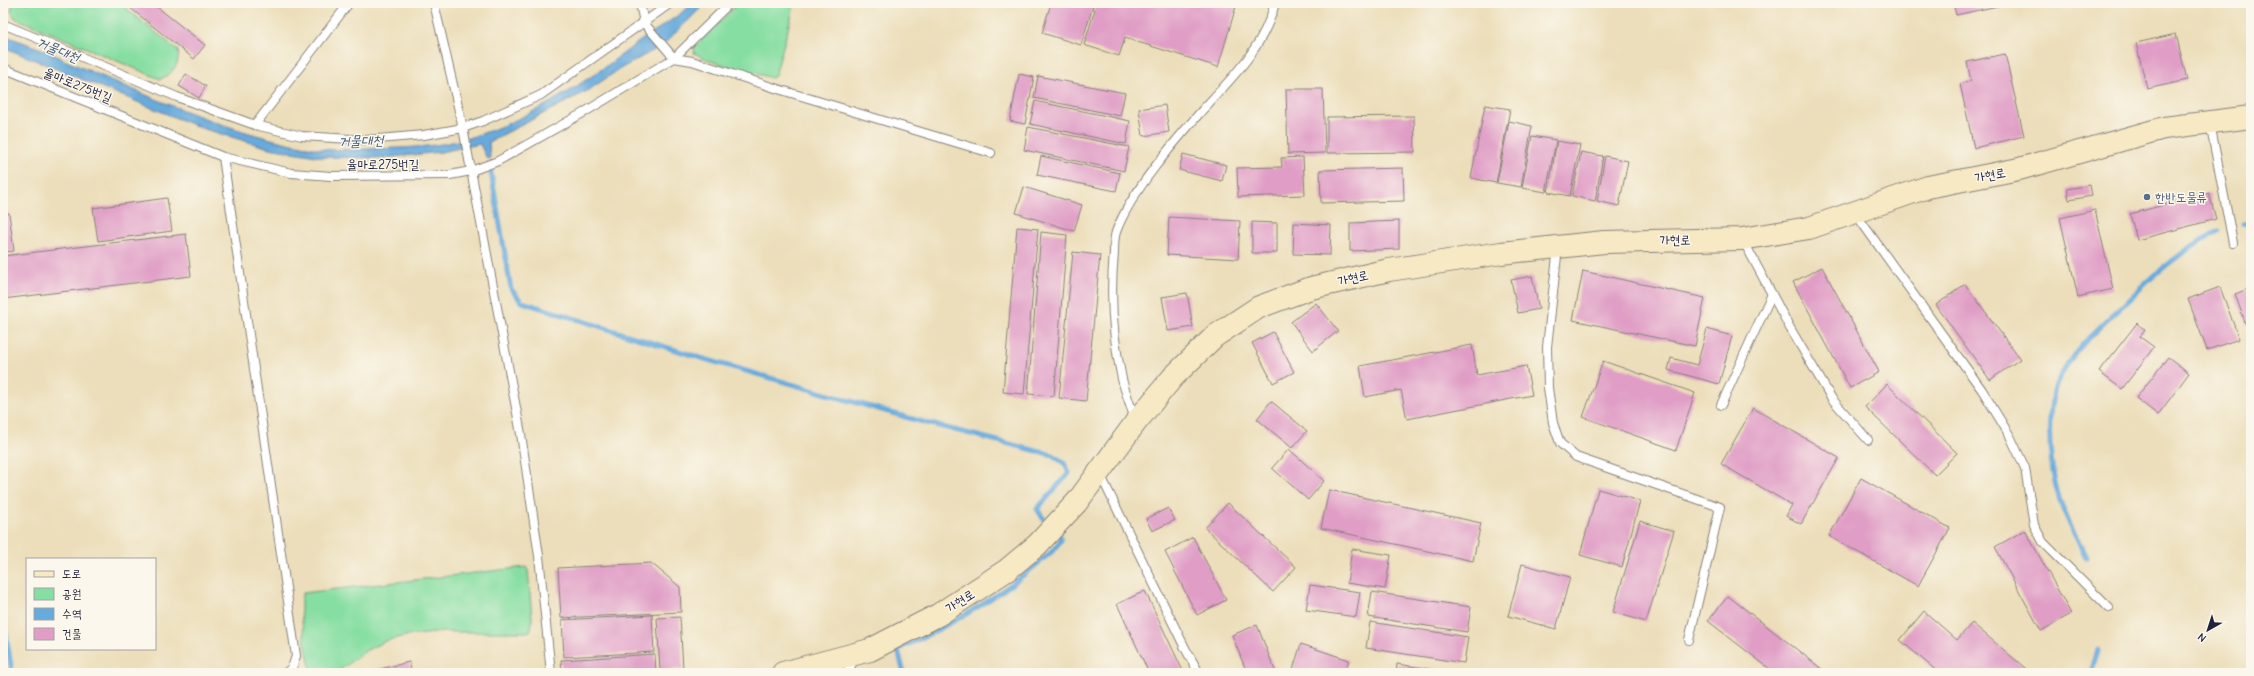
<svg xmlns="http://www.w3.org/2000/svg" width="2254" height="676" font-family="'Comic Neue','Poor Story',sans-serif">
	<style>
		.green { fill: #86dea2; stroke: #54806e }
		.water { fill: #67aadc; stroke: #44668c }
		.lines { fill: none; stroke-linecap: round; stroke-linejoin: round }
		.stream { stroke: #67aadc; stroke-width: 5 }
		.building { fill: #e09ec6 }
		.lane-casing { stroke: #87807a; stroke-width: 10 }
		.secondary-casing { stroke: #87807a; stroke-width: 24 }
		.lane { stroke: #fff; stroke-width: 8 }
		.secondary { stroke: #f6e9c3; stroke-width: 22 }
		.service-dot { fill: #5c6f8a; stroke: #fbf7ec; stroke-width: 1.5 }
		.labels { text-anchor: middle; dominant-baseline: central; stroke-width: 3; stroke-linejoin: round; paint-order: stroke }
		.street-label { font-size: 13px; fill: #22223b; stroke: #fbf7ec }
		.service-label { font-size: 13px; fill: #4e5e75; stroke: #fbf7ec; text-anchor: start }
		.water-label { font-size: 14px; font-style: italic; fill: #3e587b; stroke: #fbf7ec }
	</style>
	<rect width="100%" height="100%" fill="#fbf7ec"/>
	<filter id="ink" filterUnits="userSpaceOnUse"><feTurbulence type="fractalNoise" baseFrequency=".025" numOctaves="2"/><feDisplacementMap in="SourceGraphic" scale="8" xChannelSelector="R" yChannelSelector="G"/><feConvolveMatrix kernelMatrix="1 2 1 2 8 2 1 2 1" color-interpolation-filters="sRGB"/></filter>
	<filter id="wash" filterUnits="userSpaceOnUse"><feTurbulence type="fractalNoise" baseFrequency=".012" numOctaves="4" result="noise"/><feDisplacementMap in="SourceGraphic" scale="16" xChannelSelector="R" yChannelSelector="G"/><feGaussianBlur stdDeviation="0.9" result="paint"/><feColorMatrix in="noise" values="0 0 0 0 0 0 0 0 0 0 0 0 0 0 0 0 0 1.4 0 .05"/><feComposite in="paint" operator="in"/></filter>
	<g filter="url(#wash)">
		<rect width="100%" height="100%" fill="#ecdeba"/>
		<g class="green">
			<path d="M 13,3 L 119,3 L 178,50 C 181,63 172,75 160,79 L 15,18 L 11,11 Z"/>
			<path d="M 739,3 L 795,3 L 775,76 L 772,78 L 710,61 L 694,53 L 695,46 Z"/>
			<path d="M 526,567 L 528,569 L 532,618 L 531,630 L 528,632 L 444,632 L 406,636 L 385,641 L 367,650 L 336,673 L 312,673 C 308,661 296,602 303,593 Z"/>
		</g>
		<path class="water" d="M 693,3 L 706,3 L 663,45 L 620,69 L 587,91 L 489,142 L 490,158 L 487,159 L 480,144 L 441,152 L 383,158 L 322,157 L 269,148 L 201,128 L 3,47 L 3,35 L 47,51 L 64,60 C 145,94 225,133 313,148 C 331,151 350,149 368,149 C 397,148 428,148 457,141 C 525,124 585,83 640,41 C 658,28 677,18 693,3 Z"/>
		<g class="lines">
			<g class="stream">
				<path d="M 491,172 L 511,289 L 522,302 L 701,358 L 923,422 L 1053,455 L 1064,463 L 1069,473 L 1037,509 L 1043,518"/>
				<path d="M 2243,223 L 2251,222"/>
				<path d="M 2086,557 C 2076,537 2064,516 2058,494 C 2049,464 2045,409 2058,381 C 2069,354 2100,327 2121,307 C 2153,276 2177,253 2218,231"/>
				<path d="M 3,613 L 12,673"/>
				<path d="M 904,673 L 898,650 L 900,648 C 957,623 1009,590 1055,549 L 1061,540 L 1060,536"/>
				<path d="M 2091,673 L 2098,650"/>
			</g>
		</g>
		<g id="blocks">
			<g class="building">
				<path d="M 124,3 L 152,3 L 205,45 L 194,59 Z"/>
				<path d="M 1051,3 L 1094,3 L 1081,45 L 1042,33 Z"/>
				<path d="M 1097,3 L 1237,3 L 1218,67 L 1125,38 L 1119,56 L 1084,45 Z"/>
				<path d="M 1953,3 L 2007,3 L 2007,4 L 1956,15 Z"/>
				<path d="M 2176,34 L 2187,80 L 2147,89 L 2136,43 Z"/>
				<path d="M 2005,54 L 2024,136 L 1974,148 L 1960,84 L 1971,81 L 1967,62 Z"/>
				<path d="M 186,74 L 206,86 L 199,98 L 179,86 Z"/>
				<path d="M 1019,74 L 1034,77 L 1025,124 L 1010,121 Z"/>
				<path d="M 1038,76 L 1125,93 L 1120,116 L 1034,98 Z"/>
				<path d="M 1286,89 L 1323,89 L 1325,153 L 1288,154 Z"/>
				<path d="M 1035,101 L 1130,121 L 1126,144 L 1030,124 Z"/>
				<path d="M 1165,105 L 1169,132 L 1143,136 L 1139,109 Z"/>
				<path d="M 1485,105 L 1510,109 L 1496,183 L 1471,178 Z"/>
				<path d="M 1414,116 L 1415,152 L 1327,153 L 1327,117 Z"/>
				<path d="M 1509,121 L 1532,126 L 1521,187 L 1497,183 Z"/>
				<path d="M 1028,127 L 1129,147 L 1124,171 L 1024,150 Z"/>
				<path d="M 1532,136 L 1556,140 L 1546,192 L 1522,188 Z"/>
				<path d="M 1557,141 L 1580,145 L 1570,196 L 1548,192 Z"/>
				<path d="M 1581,152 L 1603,156 L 1595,201 L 1572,196 Z"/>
				<path d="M 1183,154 L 1226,165 L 1222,181 L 1179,170 Z"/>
				<path d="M 1041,156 L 1120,173 L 1116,191 L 1037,175 Z"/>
				<path d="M 1605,156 L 1628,161 L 1619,206 L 1597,201 Z"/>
				<path d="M 1303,157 L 1305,195 L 1238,197 L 1237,168 L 1282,167 L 1281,158 Z"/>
				<path d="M 1403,168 L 1404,201 L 1321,203 L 1320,170 Z"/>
				<path d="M 2090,185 L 2092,196 L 2069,200 L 2067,189 Z"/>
				<path d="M 1024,187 L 1082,205 L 1074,231 L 1016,213 Z"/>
				<path d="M 2209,193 L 2216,219 L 2137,240 L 2130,214 Z"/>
				<path d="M 167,198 L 172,231 L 98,241 L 93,208 Z"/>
				<path d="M 2095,210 L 2113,289 L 2078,297 L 2060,218 Z"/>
				<path d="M 9,213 L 14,251 L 3,252 L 3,214 Z"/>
				<path d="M 1169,217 L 1240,221 L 1238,259 L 1167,255 Z"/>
				<path d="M 1399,221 L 1399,249 L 1350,251 L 1350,223 Z"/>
				<path d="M 1252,222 L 1277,223 L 1277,253 L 1252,253 Z"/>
				<path d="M 1294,223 L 1331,225 L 1330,255 L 1293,254 Z"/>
				<path d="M 1017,227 L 1038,229 L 1024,394 L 1003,392 Z"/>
				<path d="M 1041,232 L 1067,235 L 1054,396 L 1028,394 Z"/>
				<path d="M 186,234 L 191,276 L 3,299 L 3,256 Z"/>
				<path d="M 1073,252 L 1100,255 L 1086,401 L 1059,398 Z"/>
				<path d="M 1822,267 L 1879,372 L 1850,388 L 1793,282 Z"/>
				<path d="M 1583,271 L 1705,298 L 1695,346 L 1573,320 Z"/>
				<path d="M 1532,276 L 1539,309 L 1518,313 L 1511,280 Z"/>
				<path d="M 1965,284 L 2020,359 L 1990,380 L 1936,305 Z"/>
				<path d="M 2220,287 L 2239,339 L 2207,350 L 2188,299 Z"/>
				<path d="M 2251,288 L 2251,323 L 2246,325 L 2235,294 Z"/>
				<path d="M 1187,293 L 1193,327 L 1168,331 L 1162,297 Z"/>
				<path d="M 1316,303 L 1338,331 L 1313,351 L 1291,322 Z"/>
				<path d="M 2137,323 L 2145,330 L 2140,337 L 2154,347 L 2122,389 L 2099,372 Z"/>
				<path d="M 1707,329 L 1732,336 L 1719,384 L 1668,370 L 1671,358 L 1697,365 Z"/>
				<path d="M 1273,332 L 1294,372 L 1273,383 L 1252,343 Z"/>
				<path d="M 1472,345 L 1477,375 L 1526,366 L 1532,395 L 1407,419 L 1401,390 L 1365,397 L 1360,366 Z"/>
				<path d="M 2168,357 L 2189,373 L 2158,415 L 2136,398 Z"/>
				<path d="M 1603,361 L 1695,393 L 1676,450 L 1583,417 Z"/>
				<path d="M 1887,384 L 1957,453 L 1935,475 L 1865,407 Z"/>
				<path d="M 1271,401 L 1307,431 L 1292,448 L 1257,419 Z"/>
				<path d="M 1753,408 L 1839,458 L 1801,524 L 1786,516 L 1792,505 L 1721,464 Z"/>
				<path d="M 1289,449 L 1324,481 L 1308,500 L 1272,468 Z"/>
				<path d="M 1861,478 L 1950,528 L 1918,586 L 1829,536 Z"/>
				<path d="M 1598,489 L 1640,501 L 1622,567 L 1580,555 Z"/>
				<path d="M 1329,490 L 1481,523 L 1473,561 L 1321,528 Z"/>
				<path d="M 1228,503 L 1296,567 L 1273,592 L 1205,528 Z"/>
				<path d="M 1168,508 L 1175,520 L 1152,531 L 1146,519 Z"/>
				<path d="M 1640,521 L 1674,531 L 1646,622 L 1613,612 Z"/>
				<path d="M 2025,530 L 2071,614 L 2041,631 L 1995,547 Z"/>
				<path d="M 1193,537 L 1226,600 L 1197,615 L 1165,552 Z"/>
				<path d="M 1352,549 L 1391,555 L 1385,589 L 1347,583 Z"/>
				<path d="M 651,563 L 680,587 L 681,612 L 561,618 L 558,568 Z"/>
				<path d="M 1522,564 L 1570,577 L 1556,629 L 1508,616 Z"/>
				<path d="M 1310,585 L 1360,592 L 1356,617 L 1306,610 Z"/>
				<path d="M 1145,591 L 1184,673 L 1149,673 L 1117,604 Z"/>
				<path d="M 1372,592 L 1471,607 L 1467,632 L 1368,617 Z"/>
				<path d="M 1728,596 L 1804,655 L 1827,673 L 1775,673 L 1708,621 Z"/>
				<path d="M 1924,611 L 1957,640 L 1972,623 L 2031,673 L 1939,673 L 1900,640 Z"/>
				<path d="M 652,615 L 654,652 L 564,657 L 562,620 Z"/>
				<path d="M 680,617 L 683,669 L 660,671 L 657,618 Z"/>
				<path d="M 1370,622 L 1468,637 L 1464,663 L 1366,648 Z"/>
				<path d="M 1257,625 L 1276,673 L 1247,673 L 1232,635 Z"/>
				<path d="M 1301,644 L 1349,660 L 1345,673 L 1306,673 L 1293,669 Z"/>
				<path d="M 655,654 L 656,673 L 562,673 L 561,660 Z"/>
				<path d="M 409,662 L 412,673 L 368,673 L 368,672 Z"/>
				<path d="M 1397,664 L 1449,672 L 1449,673 L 1396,673 Z"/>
			</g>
		</g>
	</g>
	<g filter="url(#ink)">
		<use href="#blocks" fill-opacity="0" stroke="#87807a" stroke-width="1"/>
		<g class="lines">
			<defs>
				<g id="lane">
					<path d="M 434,3 L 463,128 L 521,434 L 539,556 L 551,673"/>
					<path d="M 640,3 L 644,23 L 674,58 L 692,61 L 778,89 L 991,153"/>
					<path d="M 3,24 L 177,97 L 255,125 L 302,136 L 367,140 L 424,135 L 463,128 L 483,121 L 541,95 L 671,3"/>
					<path d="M 3,68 L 223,157 L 291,173 L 331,176 L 450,175 L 471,171 L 498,161 L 583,113 L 674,58 L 730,3"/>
					<path d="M 2210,123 L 2233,243"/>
					<path d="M 255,125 L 349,3"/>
					<path d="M 223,157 L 296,656 L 292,668 L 285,673"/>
					<path d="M 1855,213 L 1982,390 L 2010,436 L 2025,468 L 2034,525 L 2043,542 L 2109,608"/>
					<path d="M 1743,240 L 1790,328 L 1832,399 L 1868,440"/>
					<path d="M 1558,247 L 1547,347 L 1548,388 L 1553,423 L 1560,443 L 1576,457 L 1720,507 L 1689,640"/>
					<path d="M 1721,405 L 1772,294"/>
					<path d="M 1135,419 C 1131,406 1125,392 1122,379 C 1113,339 1110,293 1114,253 C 1114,246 1114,238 1116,232 C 1131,191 1176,140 1205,107 C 1235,75 1264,46 1275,3"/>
					<path d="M 1100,474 L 1185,648 L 1199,673"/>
					<path d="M 848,673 L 855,656"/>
				</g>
				<path id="secondary" d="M 783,673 L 870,650 L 938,615 L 1007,570 L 1037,545 L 1077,502 L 1136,422 L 1173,377 L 1215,336 L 1259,307 L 1311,288 L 1389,270 L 1501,253 L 1604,242 L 1742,239 L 1809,228 L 1928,187 L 2019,169 L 2164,128 L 2251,117"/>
			</defs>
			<use href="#lane" class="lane-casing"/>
			<use href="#secondary" class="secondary-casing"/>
			<use href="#lane" class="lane"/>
			<use href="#secondary" class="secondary"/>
		</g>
	</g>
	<circle class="service-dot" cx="2147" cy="197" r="4"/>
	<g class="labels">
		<g class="street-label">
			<text transform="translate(78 85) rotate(22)">율마로275번길</text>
			<text x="383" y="164">율마로275번길</text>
			<text transform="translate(1990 175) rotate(-11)">가현로</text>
			<text transform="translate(1675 240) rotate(-1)">가현로</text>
			<text transform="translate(1353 278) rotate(-13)">가현로</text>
			<text transform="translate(960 601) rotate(-32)">가현로</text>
		</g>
		<g class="service-label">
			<text x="2155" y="197">한반도물류</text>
		</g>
		<g class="water-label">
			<text transform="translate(58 50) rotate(23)">거물대천</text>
			<text transform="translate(361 141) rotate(-1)">거물대천</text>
		</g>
	</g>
	<rect width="2254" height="676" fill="none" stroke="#fbf7ec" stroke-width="16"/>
	<rect x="26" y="558" width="130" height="92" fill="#fbf7ec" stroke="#a4a2a5"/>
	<rect x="34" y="571" width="20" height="6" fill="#f6e9c3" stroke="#a4a2a5"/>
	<text x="62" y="578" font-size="12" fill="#22223b">도로</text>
	<rect x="34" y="588" width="20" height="12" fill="#86dea2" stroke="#a4a2a5"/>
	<text x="62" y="598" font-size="12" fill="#22223b">공원</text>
	<rect x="34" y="608" width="20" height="12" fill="#67aadc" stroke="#a4a2a5"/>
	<text x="62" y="618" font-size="12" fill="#22223b">수역</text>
	<rect x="34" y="628" width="20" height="12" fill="#e09ec6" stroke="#a4a2a5"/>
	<text x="62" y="638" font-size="12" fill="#22223b">건물</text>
	<g transform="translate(2208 630) rotate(219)" stroke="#fbf7ec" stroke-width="3" paint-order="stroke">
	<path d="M0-3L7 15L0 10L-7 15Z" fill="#22223b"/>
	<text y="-6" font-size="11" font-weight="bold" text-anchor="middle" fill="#22223b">N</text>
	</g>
</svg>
